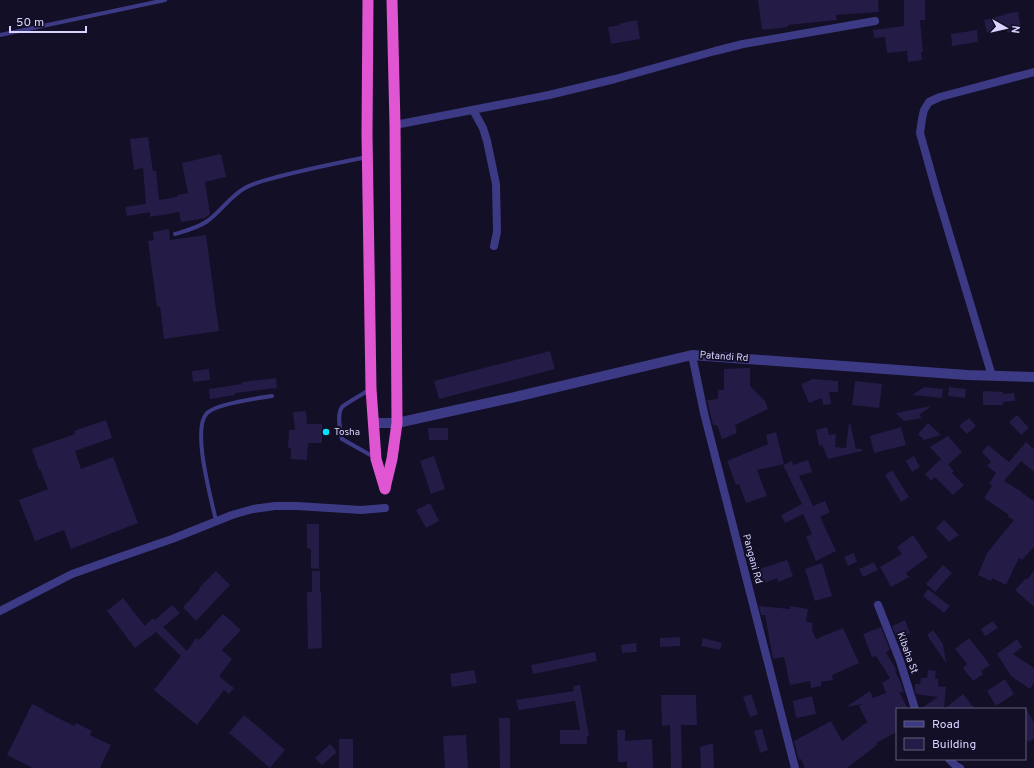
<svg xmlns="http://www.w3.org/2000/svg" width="1034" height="768" font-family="Overpass,sans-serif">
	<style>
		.building { fill: #241b47 }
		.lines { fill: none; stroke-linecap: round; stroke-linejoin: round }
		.service { stroke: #3d3a85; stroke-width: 4 }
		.minor { stroke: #3d3a85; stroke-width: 8 }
		.tertiary { stroke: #3d3a85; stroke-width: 10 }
		.trunk { stroke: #e055d1; stroke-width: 11 }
		.poi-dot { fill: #00e5ff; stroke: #130f26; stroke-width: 1.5 }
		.labels { text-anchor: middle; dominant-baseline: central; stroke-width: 4; stroke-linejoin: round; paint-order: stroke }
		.street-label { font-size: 10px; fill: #d9d4ff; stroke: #130f26 }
		.poi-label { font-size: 10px; fill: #d9d4ff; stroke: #130f26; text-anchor: start }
	</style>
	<rect width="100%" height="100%" fill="#130f26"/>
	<g class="building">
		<path d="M 758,0 L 878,0 L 879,12 L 836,15 L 837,20 L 788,25 L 788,27 L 762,30 Z"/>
		<path d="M 904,0 L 925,0 L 925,20 L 920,20 L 923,52 L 921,52 L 922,60 L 908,62 L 907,51 L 887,53 L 885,37 L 874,38 L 873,30 L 904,26 Z"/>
		<path d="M 1018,12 L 1021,30 L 1007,33 L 1006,28 L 987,33 L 984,20 L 1004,15 L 1004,14 Z"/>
		<path d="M 637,20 L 640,39 L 611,44 L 608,27 L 620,25 L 619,24 Z"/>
		<path d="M 977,30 L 978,42 L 952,46 L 951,34 Z"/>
		<path d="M 148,137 L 153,171 L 156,171 L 159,200 L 177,197 L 177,195 L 188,193 L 182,163 L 221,154 L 226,177 L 205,182 L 210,214 L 205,218 L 181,222 L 179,212 L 150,217 L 150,212 L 127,216 L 125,207 L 146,204 L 143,168 L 134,170 L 130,139 Z"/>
		<path d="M 169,229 L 170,240 L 206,235 L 219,331 L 164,339 L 160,306 L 157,307 L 148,241 L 154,240 L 153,232 Z"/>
		<path d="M 550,351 L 555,369 L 439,399 L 434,381 Z"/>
		<path d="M 750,368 L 750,386 L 765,401 L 768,409 L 735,425 L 737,433 L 722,439 L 717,425 L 713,425 L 707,400 L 718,399 L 718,390 L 724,390 L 724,369 Z"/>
		<path d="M 209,369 L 210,380 L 193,382 L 192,371 Z"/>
		<path d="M 276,378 L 277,388 L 235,393 L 235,395 L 210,399 L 209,389 L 242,384 L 242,382 Z"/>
		<path d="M 813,379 L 838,381 L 838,392 L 829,392 L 831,404 L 823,405 L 822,398 L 809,403 L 801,384 Z"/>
		<path d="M 855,381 L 882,384 L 879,408 L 852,405 Z"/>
		<path d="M 925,387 L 943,389 L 942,398 L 912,395 Z"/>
		<path d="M 949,387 L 966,389 L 965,398 L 948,396 Z"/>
		<path d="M 983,391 L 1003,392 L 1003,394 L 1014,393 L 1015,401 L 1003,402 L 1003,405 L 983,405 Z"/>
		<path d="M 931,406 L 919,415 L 922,418 L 904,421 L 896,413 Z"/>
		<path d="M 306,411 L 307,424 L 322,424 L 322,443 L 308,443 L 307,460 L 291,459 L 291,448 L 288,448 L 289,430 L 295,430 L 293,412 Z"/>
		<path d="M 1017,415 L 1029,428 L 1021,435 L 1009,422 Z"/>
		<path d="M 969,418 L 976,426 L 967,434 L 959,426 Z"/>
		<path d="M 106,420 L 112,438 L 75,451 L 81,469 L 113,457 L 138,523 L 71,549 L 64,530 L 35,541 L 19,500 L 48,489 L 40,469 L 39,470 L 32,449 L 75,434 L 74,431 Z"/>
		<path d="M 849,423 L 850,423 L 856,449 L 862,449 L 862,451 L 828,459 L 822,445 L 819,446 L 816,430 L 827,427 L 829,435 L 836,434 L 835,447 L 846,448 Z"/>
		<path d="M 928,423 L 941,435 L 924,440 L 918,434 Z"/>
		<path d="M 901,427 L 906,445 L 874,453 L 870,436 Z"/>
		<path d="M 428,428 L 448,428 L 448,440 L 429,440 Z"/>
		<path d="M 776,432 L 784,464 L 757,470 L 767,496 L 746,503 L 739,484 L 736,485 L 727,461 L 768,444 L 766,435 Z"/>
		<path d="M 948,436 L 962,452 L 948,465 L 954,471 L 952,473 L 964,485 L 953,495 L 935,477 L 931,481 L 925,474 L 941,459 L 930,447 Z"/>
		<path d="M 1026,442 L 1034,449 L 1034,472 L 1021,461 L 1004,481 L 1022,492 L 1022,493 L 1034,501 L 1034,547 L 1022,560 L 1019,558 L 1006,585 L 992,578 L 991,581 L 978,575 L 987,553 L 1014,520 L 1008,517 L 1009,515 L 984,498 L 992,486 L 989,484 L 996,473 L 987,466 L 991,462 L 982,452 L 988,445 L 1009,462 Z"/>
		<path d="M 434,456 L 445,489 L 431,494 L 420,461 Z"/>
		<path d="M 914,456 L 920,467 L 912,472 L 906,461 Z"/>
		<path d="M 808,460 L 812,472 L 799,476 L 813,506 L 825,501 L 830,512 L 820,517 L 836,551 L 816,561 L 806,537 L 812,534 L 803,514 L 785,523 L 781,515 L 802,504 L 783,465 L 792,461 L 793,465 Z"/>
		<path d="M 892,470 L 909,497 L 901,502 L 885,475 Z"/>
		<path d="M 430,503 L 439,521 L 426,528 L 416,510 Z"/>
		<path d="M 944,520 L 959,535 L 949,542 L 936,528 Z"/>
		<path d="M 307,524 L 319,524 L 319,569 L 311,568 L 311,549 L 307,548 Z"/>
		<path d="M 913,535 L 928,557 L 906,573 L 909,577 L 891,587 L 880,567 L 902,554 L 897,547 Z"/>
		<path d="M 854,553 L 857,562 L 848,566 L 844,557 Z"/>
		<path d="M 787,560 L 793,576 L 778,582 L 777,578 L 759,585 L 754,571 Z"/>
		<path d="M 874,562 L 878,570 L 863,577 L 859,569 Z"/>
		<path d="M 822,563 L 832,596 L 815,601 L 805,569 Z"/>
		<path d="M 943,565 L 952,573 L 935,592 L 926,584 Z"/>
		<path d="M 1034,570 L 1034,607 L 1015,590 L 1026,578 L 1027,580 Z"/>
		<path d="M 216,571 L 230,585 L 196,621 L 183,607 L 200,589 L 199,588 Z"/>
		<path d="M 312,571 L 320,571 L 320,592 L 321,592 L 322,648 L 308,649 L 307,592 L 312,592 Z"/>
		<path d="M 928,589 L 950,606 L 944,613 L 923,596 Z"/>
		<path d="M 123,598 L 145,626 L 153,618 L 155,620 L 172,605 L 180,613 L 163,627 L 187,651 L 196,638 L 199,640 L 223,614 L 241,630 L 222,650 L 232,659 L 219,676 L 234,688 L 229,694 L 224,690 L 197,725 L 154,690 L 181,656 L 156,632 L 135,648 L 107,611 Z"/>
		<path d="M 759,606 L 790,609 L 790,606 L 808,609 L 806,622 L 813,623 L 812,630 L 816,639 L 843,628 L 859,663 L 832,675 L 833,680 L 821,682 L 821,686 L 811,688 L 810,681 L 790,685 L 784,657 L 773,659 L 765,615 L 761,615 Z"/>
		<path d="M 905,620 L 910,633 L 897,639 L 892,626 Z"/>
		<path d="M 993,621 L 998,628 L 985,636 L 981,629 Z"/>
		<path d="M 881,627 L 890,650 L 886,652 L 897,671 L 895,671 L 900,681 L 904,693 L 899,692 L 908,709 L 897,709 L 897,732 L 876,743 L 877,745 L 847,768 L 805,768 L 801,759 L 799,760 L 798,757 L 794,741 L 831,721 L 842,741 L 867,722 L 859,706 L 862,704 L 846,707 L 870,691 L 873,698 L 886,693 L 882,683 L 890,678 L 876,656 L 872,657 L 863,634 Z"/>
		<path d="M 933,630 L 943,644 L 946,663 L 927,635 Z"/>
		<path d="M 680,637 L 680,646 L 660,647 L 660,638 Z"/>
		<path d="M 703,638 L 722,643 L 720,650 L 701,646 Z"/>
		<path d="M 969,638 L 990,665 L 981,671 L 983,674 L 973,681 L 963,668 L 967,664 L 955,649 Z"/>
		<path d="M 1017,639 L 1022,647 L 1013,654 L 1034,668 L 1034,683 L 1030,689 L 1011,676 L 997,654 Z"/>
		<path d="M 636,643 L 637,652 L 622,653 L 621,645 Z"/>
		<path d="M 595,652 L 597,661 L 533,674 L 531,665 Z"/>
		<path d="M 474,670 L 477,683 L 452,687 L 450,674 Z"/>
		<path d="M 928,670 L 936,671 L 935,679 L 938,679 L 938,686 L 946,687 L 944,709 L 963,694 L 975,709 L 920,709 L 938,697 L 916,694 L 915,690 L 915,684 L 920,684 L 921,678 L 927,678 Z"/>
		<path d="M 1005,679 L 1014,694 L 996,706 L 987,691 Z"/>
		<path d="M 580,685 L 589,736 L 587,736 L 587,744 L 560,744 L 560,730 L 580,730 L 575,701 L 519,710 L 516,700 L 574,691 L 573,686 Z"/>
		<path d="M 751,694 L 758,714 L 750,717 L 743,697 Z"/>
		<path d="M 661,695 L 696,695 L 697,725 L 681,725 L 682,768 L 671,768 L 670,725 L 662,726 Z"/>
		<path d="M 812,696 L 816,714 L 796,718 L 793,701 Z"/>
		<path d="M 32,704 L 45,710 L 44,711 L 74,726 L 76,723 L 92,731 L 90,735 L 111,745 L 100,768 L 33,768 L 7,755 Z"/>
		<path d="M 1025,707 L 1034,722 L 1034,739 L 1028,742 L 1025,737 Z"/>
		<path d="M 244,715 L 285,750 L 270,768 L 229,733 Z"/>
		<path d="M 499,718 L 510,718 L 510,768 L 500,768 Z"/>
		<path d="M 762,729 L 768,750 L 760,753 L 754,731 Z"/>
		<path d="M 617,730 L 625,730 L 625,741 L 652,739 L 653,768 L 627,768 L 627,762 L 618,762 Z"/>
		<path d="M 466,735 L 468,768 L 445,768 L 443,736 Z"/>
		<rect x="339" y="739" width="14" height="29"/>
		<path d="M 713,743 L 714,768 L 701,768 L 700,747 Z"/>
		<path d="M 330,744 L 337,752 L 322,765 L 315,758 Z"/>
	</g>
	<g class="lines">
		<g class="service">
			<path d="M 0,35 L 165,0"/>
			<path d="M 175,234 C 185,231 197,228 206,222 C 221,212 230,196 245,188 C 255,182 267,180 277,177 C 307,169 337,163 367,157"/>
			<path d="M 369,390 C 363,394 346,403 342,407 C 337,414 340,431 342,439 L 374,457"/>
			<path d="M 216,521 C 212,501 191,429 207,413 C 216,404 258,398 272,396"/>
		</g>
		<g class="minor">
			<path d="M 473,110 L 483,128 L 487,141 L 496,184 L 497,232 L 494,246"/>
			<path d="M 395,125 L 549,95 L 615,79 L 715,51 L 743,44 L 875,21"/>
			<path d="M 692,355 L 704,413 L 795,768"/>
			<path d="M 992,376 L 936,190 L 920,133 L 922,119 L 924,110 L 929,102 L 940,97 L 1034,72"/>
			<path d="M 878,605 L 900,661 L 915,709"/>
			<path d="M 0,611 L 72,574 L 117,558 L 172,539 L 232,515 L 253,509 L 275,506 L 297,506 L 361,510 L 385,508"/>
			<path d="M 949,759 L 956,766 L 960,768"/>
		</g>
		<path class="tertiary" d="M 373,423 L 397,423 L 511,398 L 692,355 L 967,375 L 1034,377"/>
		<g class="trunk">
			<path d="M 368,0 L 367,134 L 371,389 L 376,459 L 385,489"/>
			<path d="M 385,488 L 392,459 L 397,423 L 395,125 L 392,0"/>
		</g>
	</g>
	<circle class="poi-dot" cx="326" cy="432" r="4"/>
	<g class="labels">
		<g class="street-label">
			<text transform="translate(724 357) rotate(4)">Patandi Rd</text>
			<text transform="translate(752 559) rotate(75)">Pangani Rd</text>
			<text transform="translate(907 653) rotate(70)">Kibaha St</text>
		</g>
		<g class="poi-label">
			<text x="334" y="432">Tosha</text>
		</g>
	</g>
	<rect x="896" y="708" width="130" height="52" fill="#130f26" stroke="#625e7d"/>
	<rect x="904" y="721" width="20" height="6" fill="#3d3a85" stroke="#625e7d"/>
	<text x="932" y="728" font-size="12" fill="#d9d4ff">Road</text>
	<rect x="904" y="738" width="20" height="12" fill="#241b47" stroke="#625e7d"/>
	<text x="932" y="748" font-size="12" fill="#d9d4ff">Building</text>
	<g transform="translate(1006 28) rotate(98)" stroke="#130f26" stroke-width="3" paint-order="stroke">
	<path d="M0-3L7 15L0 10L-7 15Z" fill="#d9d4ff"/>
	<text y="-6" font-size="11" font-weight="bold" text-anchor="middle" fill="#d9d4ff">N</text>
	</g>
	<path d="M10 26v6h76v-6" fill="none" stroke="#d9d4ff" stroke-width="2"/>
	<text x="16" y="26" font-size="12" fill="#d9d4ff" stroke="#130f26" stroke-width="3" paint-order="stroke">50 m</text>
</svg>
